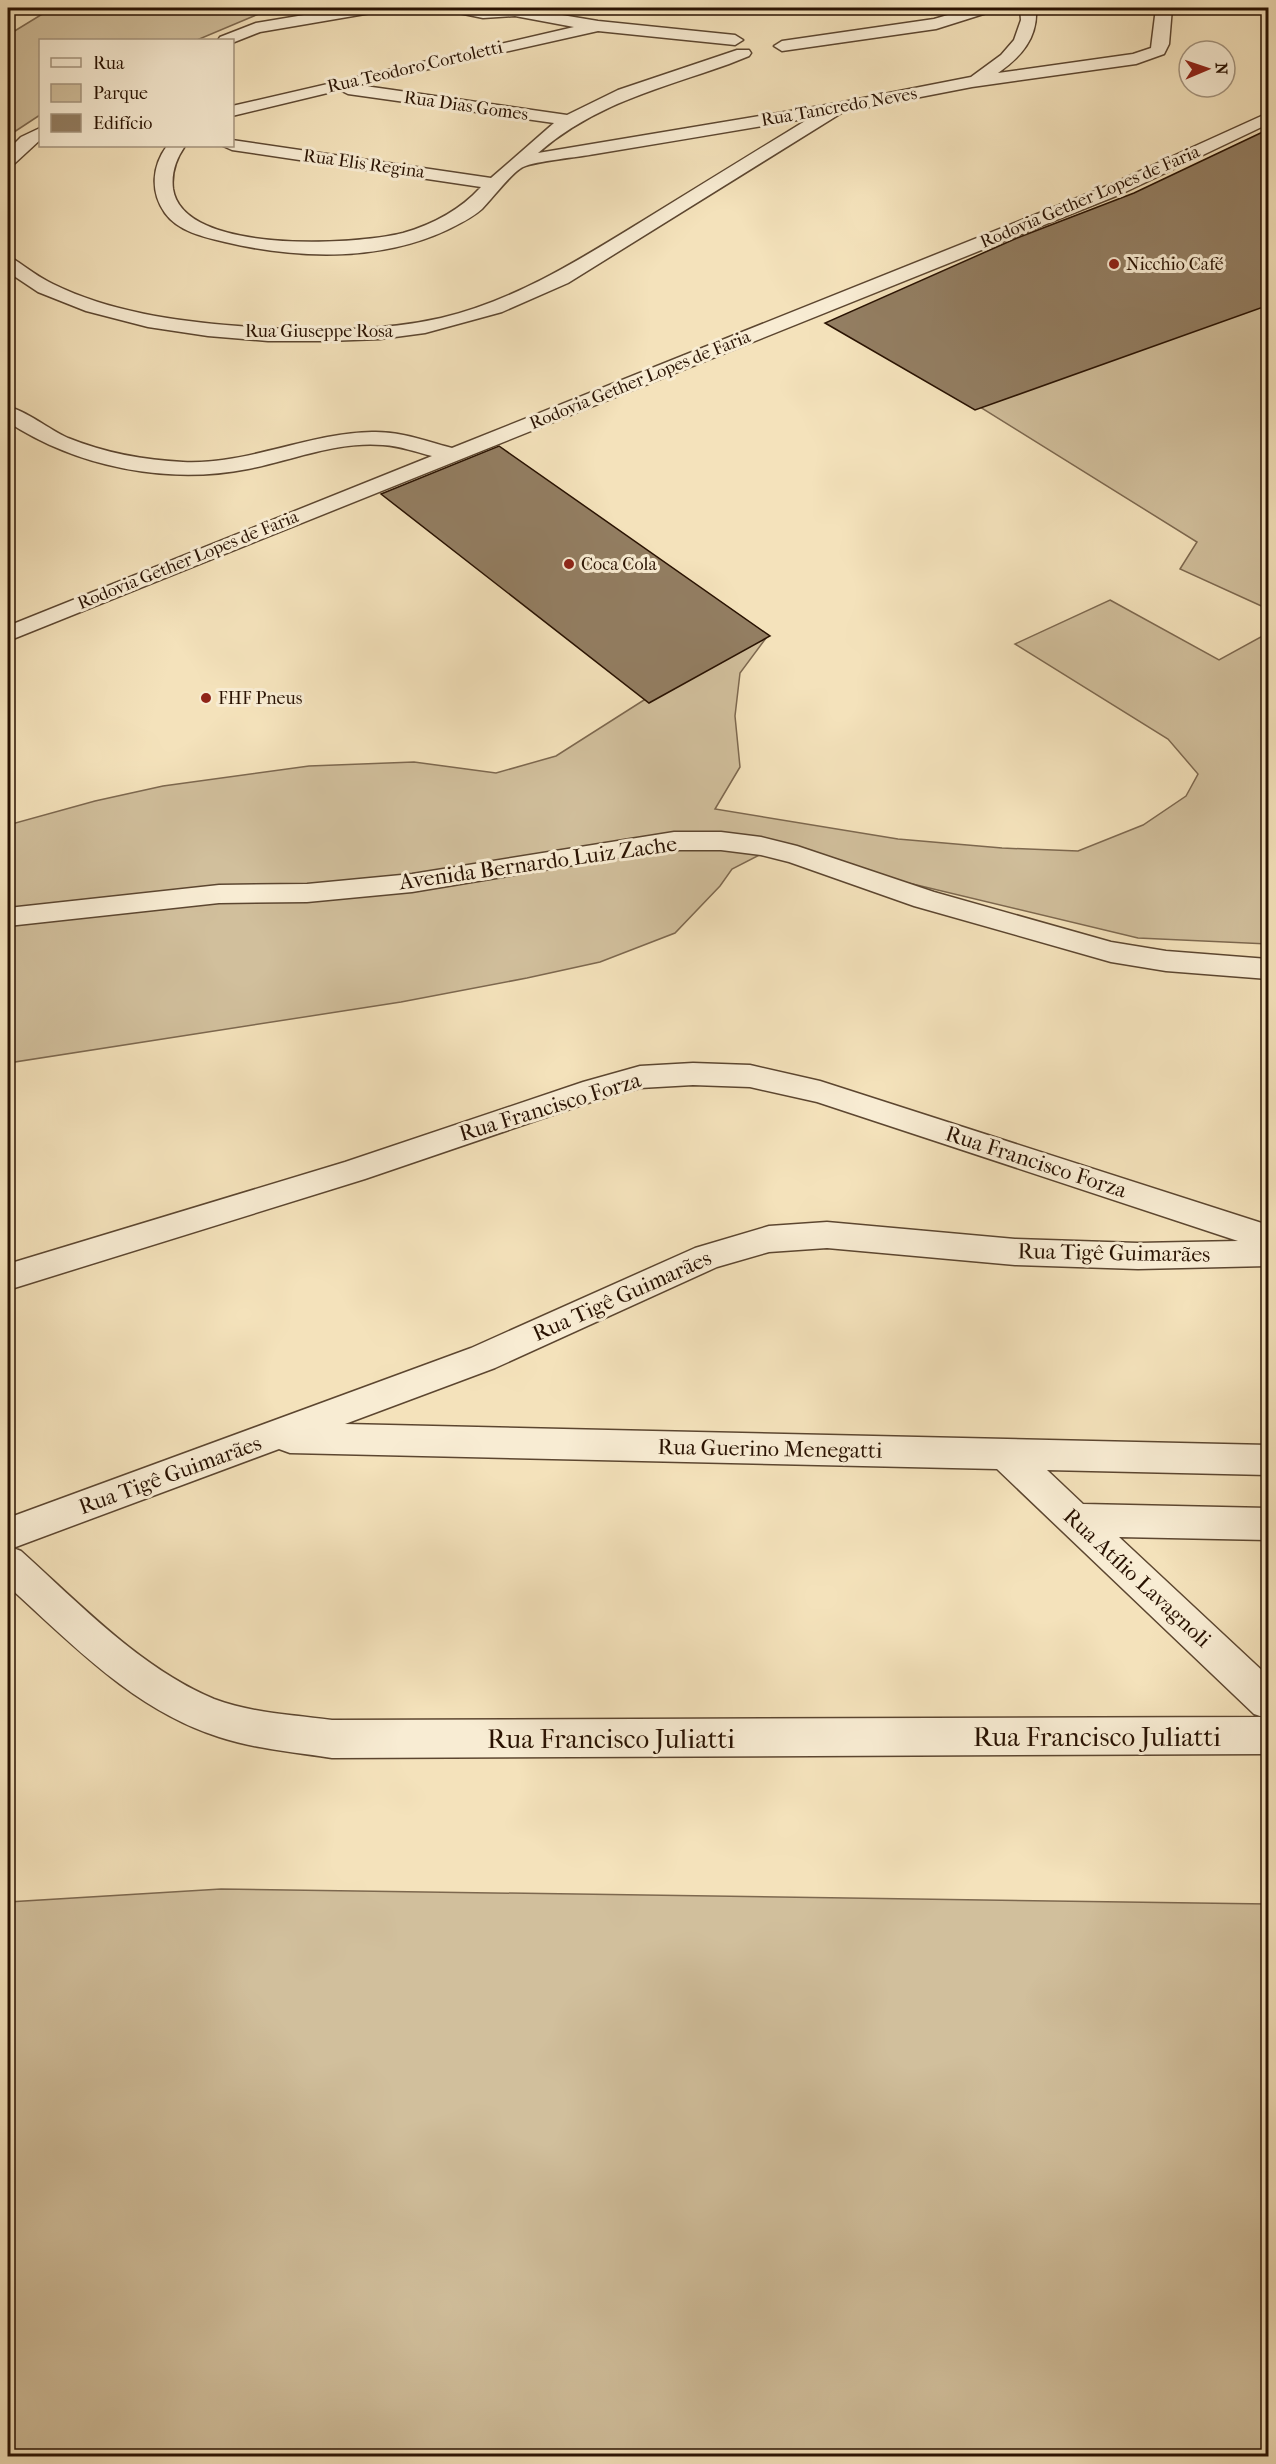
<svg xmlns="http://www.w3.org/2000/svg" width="1276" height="2464" font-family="'IM FELL French Canon',serif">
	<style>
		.green { fill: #d1bf9c; stroke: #7d684f; stroke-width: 1.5 }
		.building { fill: #937e62; stroke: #291202; stroke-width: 1.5 }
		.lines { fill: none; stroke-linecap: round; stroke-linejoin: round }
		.minor-casing { stroke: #5c4630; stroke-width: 3 }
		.minor { fill: #f8ecd3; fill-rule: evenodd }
		.poi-dot { fill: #8f2418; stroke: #f8ecd3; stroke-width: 2 }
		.labels { text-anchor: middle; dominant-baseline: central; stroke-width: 6; stroke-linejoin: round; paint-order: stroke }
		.far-street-label { font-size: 18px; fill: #291202; stroke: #f8ecd3 }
		.far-poi-label { font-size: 18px; fill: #291202; stroke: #f8ecd3; text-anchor: start }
		.street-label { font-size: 22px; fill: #291202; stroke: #f8ecd3 }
		.near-street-label { font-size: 27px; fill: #291202; stroke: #f8ecd3 }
	</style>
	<rect width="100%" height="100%" fill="#f4e2bb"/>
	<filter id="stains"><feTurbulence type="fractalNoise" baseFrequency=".00333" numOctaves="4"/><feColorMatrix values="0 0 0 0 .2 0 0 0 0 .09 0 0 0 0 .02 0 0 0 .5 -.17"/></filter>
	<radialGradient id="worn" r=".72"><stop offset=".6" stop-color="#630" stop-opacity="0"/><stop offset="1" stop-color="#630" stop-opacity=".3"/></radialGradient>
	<g class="green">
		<path d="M 59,8 L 273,8 L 197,40 L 40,40 L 40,115 L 8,136 L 8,35 L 44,13 Z"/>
		<path d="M 1268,283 L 1268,609 L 1180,569 L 1197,542 L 840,320 Z"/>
		<path d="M 1110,600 L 1219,660 L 1268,633 L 1268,944 L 1138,938 L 875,875 L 777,846 L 732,869 L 720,886 L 675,933 L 600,962 L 527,978 L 401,1002 L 8,1063 L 8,825 L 95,801 L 163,786 L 309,766 L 414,762 L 496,773 L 556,756 L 666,686 L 766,638 L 740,673 L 735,716 L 740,767 L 715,809 L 898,839 L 1002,848 L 1078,851 L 1143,825 L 1186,796 L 1198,774 L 1168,739 L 1015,644 Z"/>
		<path d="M 221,1889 L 1268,1904 L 1268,2456 L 8,2456 L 8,1902 Z"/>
	</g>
	<g class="building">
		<path d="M 1269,129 L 1269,305 L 975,410 L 825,323 L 1017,238 L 1134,193 Z"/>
		<path d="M 499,446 L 770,636 L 649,703 L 381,494 Z"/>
	</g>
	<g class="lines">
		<defs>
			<g id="minor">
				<path d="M 346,8 L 379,8 L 371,13 L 260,32 L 232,43 L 232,40 L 218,40 L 220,37 L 256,23 Z"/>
				<path d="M 447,8 L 540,8 L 538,11 L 598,21 L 735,35 L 743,40 L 735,45 L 598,31 L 358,85 L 567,115 L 618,90 L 737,50 L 749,50 L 751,53 L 749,56 L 729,64 C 659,89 596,103 538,153 L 838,103 L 971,77 L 1001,55 L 1014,40 L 1021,20 L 1020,8 L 1036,8 C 1038,38 1021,57 998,73 L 1133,54 L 1151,48 L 1156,8 L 1172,8 L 1169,44 L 1164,54 L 1136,64 L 972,87 L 843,112 L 568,283 L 502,312 L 425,333 L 380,339 L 327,341 L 268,341 L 208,336 L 148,327 L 86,311 L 38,292 L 8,272 L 8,258 L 15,260 C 27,268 40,278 53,284 C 110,312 176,321 238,326 C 304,331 375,333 441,318 C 516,300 579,260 644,220 C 699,186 754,152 810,118 C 738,130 667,142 595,154 C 580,157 535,161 523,167 C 512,172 492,199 482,209 C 472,218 459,224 447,230 C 379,262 296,259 225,242 C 203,237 178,231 165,213 C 150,192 152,166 167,146 L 185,146 C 176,159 171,173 173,189 C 183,255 356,245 403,233 C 434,224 460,210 481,187 L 232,150 L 223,146 L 232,146 L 232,140 L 491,178 L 554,123 L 348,94 L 340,90 L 232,116 L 232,106 L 574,27 L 515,16 L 483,18 L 449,11 Z"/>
				<path d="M 972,8 L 995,8 L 993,11 L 936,29 L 782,51 L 774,46 L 782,41 L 934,19 Z"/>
				<path d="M 1268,113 L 1268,124 L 1121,194 L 8,641 L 8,626 L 432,456 C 416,452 400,446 383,445 C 337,441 293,460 248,469 C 167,485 77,467 8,422 L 8,407 C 25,410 50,430 68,438 C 105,453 144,460 183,462 C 248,465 308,433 372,432 C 399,431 426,441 452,448 L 1107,186 Z"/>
				<path d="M 40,128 L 40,140 L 14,164 L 8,165 L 8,150 L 21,137 Z"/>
				<path d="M 674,832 L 721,832 L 761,837 L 797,846 L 934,892 L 1111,942 L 1166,951 L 1268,959 L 1268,979 L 1166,971 L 1111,962 L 914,906 L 789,862 L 761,855 L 721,850 L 674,850 L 634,855 L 412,892 L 307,902 L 219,903 L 8,926 L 8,908 L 219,885 L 307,884 L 412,874 Z"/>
				<path d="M 693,1063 L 750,1065 L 820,1081 L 1268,1225 L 1268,1266 L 1138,1269 L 1015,1265 L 827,1248 L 769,1252 L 717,1267 L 495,1368 L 345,1424 L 1268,1445 L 1268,1475 L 1047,1470 L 1083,1504 L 1268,1508 L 1268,1540 L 1119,1537 L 1268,1676 L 1268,1754 L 332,1758 C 294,1752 256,1749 219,1737 C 134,1710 72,1644 8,1586 L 8,1518 L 471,1348 L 695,1248 L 769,1226 L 827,1222 L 1015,1239 L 1138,1243 L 1238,1241 L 817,1102 L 750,1087 L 693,1085 L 640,1088 L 591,1102 L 365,1179 L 8,1290 L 8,1264 L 345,1162 L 583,1082 L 640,1066 ZM 279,1449 L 290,1453 L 997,1469 L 1254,1714 L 1263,1717 L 332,1720 C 294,1715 251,1713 214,1699 C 140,1668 80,1604 21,1551 L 13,1548 Z"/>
			</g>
		</defs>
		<use href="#minor" class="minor-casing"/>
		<use href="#minor" class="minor"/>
	</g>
	<g class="poi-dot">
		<circle cx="1114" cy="264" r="6"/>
		<circle cx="569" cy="564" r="6"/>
		<circle cx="206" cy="698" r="6"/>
	</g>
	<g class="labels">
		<g class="far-street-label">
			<text transform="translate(415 67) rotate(-13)">Rua Teodoro Cortoletti</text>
			<text transform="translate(466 106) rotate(8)">Rua Dias Gomes</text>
			<text transform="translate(839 107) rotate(-10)">Rua Tancredo Neves</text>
			<text transform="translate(364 164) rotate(8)">Rua Elis Regina</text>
			<text transform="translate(1090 197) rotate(-23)">Rodovia Gether Lopes de Faria</text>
			<text x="319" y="331">Rua Giuseppe Rosa</text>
			<text transform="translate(640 380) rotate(-22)">Rodovia Gether Lopes de Faria</text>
			<text transform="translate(188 560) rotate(-22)">Rodovia Gether Lopes de Faria</text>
		</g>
		<g class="far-poi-label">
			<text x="1126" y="264">Nicchio Café</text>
			<text x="581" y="564">Coca Cola</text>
			<text x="218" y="698">FHF Pneus</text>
		</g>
		<g class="street-label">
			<text transform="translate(538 863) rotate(-8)">Avenida Bernardo Luiz Zache</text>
			<text transform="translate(550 1107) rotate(-17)">Rua Francisco Forza</text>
			<text transform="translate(1036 1162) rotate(18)">Rua Francisco Forza</text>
			<text transform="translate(1114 1253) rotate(1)">Rua Tigê Guimarães</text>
			<text transform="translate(622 1296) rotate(-24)">Rua Tigê Guimarães</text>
			<text transform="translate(770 1449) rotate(1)">Rua Guerino Menegatti</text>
			<text transform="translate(170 1475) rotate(-20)">Rua Tigê Guimarães</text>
			<text transform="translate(1137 1578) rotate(43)">Rua Atílio Lavagnoli</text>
		</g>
		<g class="near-street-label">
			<text x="1097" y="1737">Rua Francisco Juliatti</text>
			<text x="611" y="1739">Rua Francisco Juliatti</text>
		</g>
	</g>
	<rect width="1276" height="2464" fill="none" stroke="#f4e2bb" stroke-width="30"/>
	<rect x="9" y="9" width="1258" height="2446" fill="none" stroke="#291202" stroke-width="3"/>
	<rect x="15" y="15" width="1246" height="2434" fill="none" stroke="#291202" stroke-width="1.5"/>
	<rect x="39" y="39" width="195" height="108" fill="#f8ecd3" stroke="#a5957f" stroke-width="1.5"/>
	<rect x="51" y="58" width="30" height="9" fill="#f8ecd3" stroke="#a5957f" stroke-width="1.5"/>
	<text x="93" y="69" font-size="18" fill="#291202">Rua</text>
	<rect x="51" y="84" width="30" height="18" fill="#d1bf9c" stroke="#a5957f" stroke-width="1.5"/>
	<text x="93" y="99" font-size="18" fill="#291202">Parque</text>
	<rect x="51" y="114" width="30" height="18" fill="#937e62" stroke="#a5957f" stroke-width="1.5"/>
	<text x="93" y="129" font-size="18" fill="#291202">Edifício</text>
	<g transform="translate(1207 69) rotate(88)"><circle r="28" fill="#f8ecd3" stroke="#a5957f" stroke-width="1.5"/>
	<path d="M0-4.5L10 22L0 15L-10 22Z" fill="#8f2418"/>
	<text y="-9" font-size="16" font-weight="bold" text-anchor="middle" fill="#291202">N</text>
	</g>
	<rect width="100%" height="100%" filter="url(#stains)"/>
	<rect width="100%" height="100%" fill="url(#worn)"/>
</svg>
